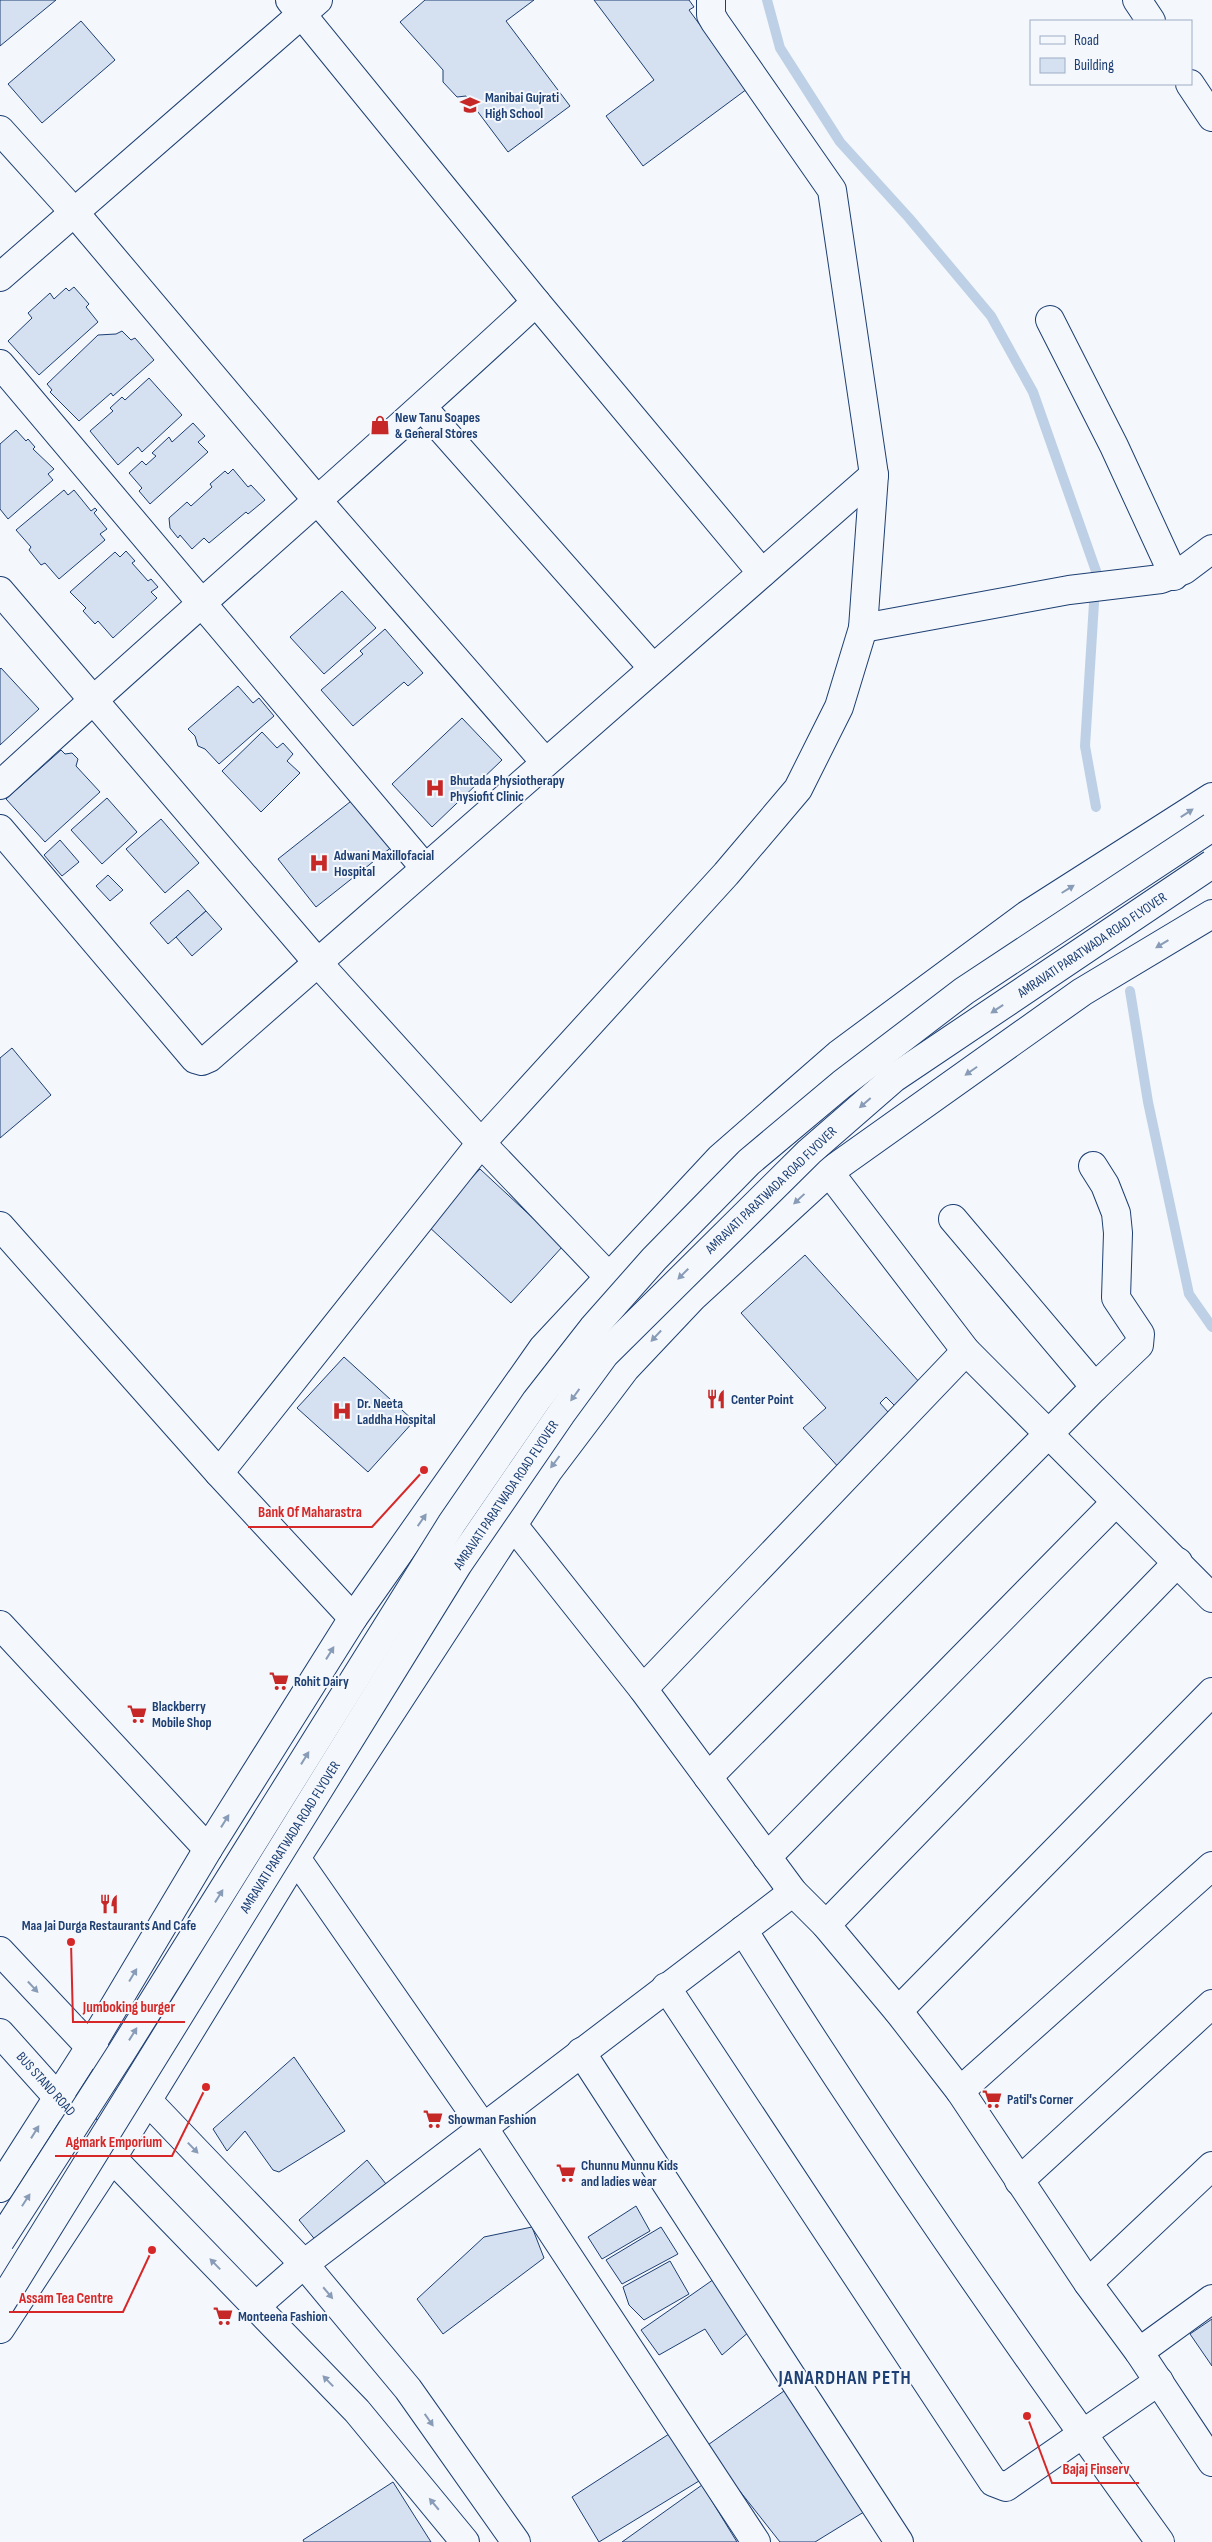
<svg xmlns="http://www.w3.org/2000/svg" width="1212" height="2542" font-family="'Sofia Sans Condensed',sans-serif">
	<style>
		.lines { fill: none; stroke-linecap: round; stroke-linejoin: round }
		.stream { stroke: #bed0e5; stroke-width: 10 }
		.building { fill: #d5e0f0; stroke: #1d3f73 }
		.minor-casing { stroke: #1d3f73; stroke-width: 30 }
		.tertiary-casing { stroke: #1d3f73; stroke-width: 30 }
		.primary-casing { stroke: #1d3f73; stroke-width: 30 }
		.minor { stroke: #f4f7fb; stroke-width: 28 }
		.tertiary { stroke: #f4f7fb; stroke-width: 28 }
		.primary { stroke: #f4f7fb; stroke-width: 28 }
		.primary-bridge-casing { stroke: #1d3f73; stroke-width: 30; stroke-linecap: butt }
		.primary-bridge { stroke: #f4f7fb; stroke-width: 28 }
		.oneway { fill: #889bb7 }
		.labels { text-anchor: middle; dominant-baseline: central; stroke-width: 4; stroke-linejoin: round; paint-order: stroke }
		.poi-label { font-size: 14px; font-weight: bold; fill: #1d3f73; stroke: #f4f7fb; text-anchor: start }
		.street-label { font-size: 14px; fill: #1d3f73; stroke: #f4f7fb }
		.district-label { font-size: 19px; font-weight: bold; letter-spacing: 1px; fill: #1d3f73; stroke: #f4f7fb }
		.leader { fill: none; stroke: #d62828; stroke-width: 2 }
		.callout-dot { fill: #d62828; stroke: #f4f7fb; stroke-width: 2 }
		.callout-label { font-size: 15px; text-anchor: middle; font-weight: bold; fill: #d62828; stroke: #f4f7fb; stroke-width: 4; stroke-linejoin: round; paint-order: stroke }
	</style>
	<rect width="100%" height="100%" fill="#f4f7fb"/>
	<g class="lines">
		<g class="stream">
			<path d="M 767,0 L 780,48 L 840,142 L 909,218 L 991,316 L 1033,392 L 1096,571 L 1085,746 L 1096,807"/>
			<path d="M 1130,991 L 1148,1102 L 1189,1294 L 1212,1327"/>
		</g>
	</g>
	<g class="building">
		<path d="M 0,0 L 56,0 L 0,46 Z"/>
		<path d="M 425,0 L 534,0 L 506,21 L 570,106 L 508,152 L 466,96 L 457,97 L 443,82 L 443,70 L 400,22 Z"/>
		<path d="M 594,0 L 689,0 L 694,7 L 689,10 L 747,89 L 643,166 L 606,116 L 654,80 Z"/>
		<path d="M 81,21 L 115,60 L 42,123 L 8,84 Z"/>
		<path d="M 74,287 L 89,304 L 86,307 L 98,322 L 39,375 L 8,341 L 32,318 L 28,313 L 50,293 L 54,299 L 66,288 L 69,291 Z"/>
		<path d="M 122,331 L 131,340 L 135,338 L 154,360 L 113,396 L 111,393 L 79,421 L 50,392 L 52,390 L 47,384 L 98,335 L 116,334 Z"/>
		<path d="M 149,378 L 182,415 L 142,452 L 138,447 L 118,465 L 90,431 L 113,411 L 110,408 L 122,397 L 125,400 Z"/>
		<path d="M 193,423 L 205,436 L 198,442 L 208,452 L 150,504 L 139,491 L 142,488 L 129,473 L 142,461 L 146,465 L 156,456 L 152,453 L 169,437 L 172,442 Z"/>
		<path d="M 16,430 L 26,441 L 28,439 L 35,447 L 33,449 L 54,469 L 48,474 L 53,480 L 8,519 L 0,509 L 0,444 Z"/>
		<path d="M 233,469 L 248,487 L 251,485 L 265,500 L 248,514 L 246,512 L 209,543 L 204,538 L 192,549 L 180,535 L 178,538 L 170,528 L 169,518 L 187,502 L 191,506 L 212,487 L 210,484 L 225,471 L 228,474 Z"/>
		<path d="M 64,490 L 68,495 L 74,490 L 91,511 L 95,508 L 97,510 L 94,513 L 107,529 L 100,534 L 105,540 L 59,579 L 45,563 L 41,565 L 29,550 L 31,547 L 16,530 Z"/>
		<path d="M 126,551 L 135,561 L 132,563 L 148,581 L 151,579 L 158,587 L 151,592 L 157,598 L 113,638 L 98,621 L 95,624 L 83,611 L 86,608 L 70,592 L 115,552 L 120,557 Z"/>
		<path d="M 342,591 L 376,628 L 324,674 L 290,637 Z"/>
		<path d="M 385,629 L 423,673 L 408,686 L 404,682 L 353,726 L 321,690 L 363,654 L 360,651 Z"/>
		<path d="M 1,668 L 39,709 L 0,745 L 0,669 Z"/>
		<path d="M 238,686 L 253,703 L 259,698 L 274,716 L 219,764 L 205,749 L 198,746 L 195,736 L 188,729 Z"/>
		<path d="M 462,718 L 502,760 L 432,827 L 392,784 Z"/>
		<path d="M 262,732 L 277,748 L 283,743 L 293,754 L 287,761 L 300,773 L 261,812 L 222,771 Z"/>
		<path d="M 61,750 L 65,754 L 72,753 L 78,759 L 76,766 L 100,792 L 45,842 L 6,799 Z"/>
		<path d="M 107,798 L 137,832 L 102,864 L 71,830 Z"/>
		<path d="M 355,798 L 393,846 L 316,907 L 278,859 Z"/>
		<path d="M 161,819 L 199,863 L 165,893 L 126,849 Z"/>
		<path d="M 60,840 L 79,862 L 62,876 L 44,855 Z"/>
		<path d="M 108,875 L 123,890 L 110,901 L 96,886 Z"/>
		<path d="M 188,890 L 206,911 L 168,944 L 150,923 Z"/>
		<path d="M 206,911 L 222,929 L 192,956 L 176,937 Z"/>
		<path d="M 12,1048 L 51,1095 L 0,1138 L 0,1058 Z"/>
		<path d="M 480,1169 L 563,1246 L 511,1303 L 427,1225 Z"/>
		<path d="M 805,1255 L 921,1384 L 896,1407 L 886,1397 L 880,1403 L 896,1421 L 841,1470 L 803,1428 L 826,1408 L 741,1313 Z"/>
		<path d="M 344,1357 L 414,1421 L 368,1472 L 297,1408 Z"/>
		<path d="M 294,2057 L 345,2131 L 279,2172 L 273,2170 L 245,2131 L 227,2151 L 213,2129 Z"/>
		<path d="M 367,2160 L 386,2184 L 317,2242 L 299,2220 Z"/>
		<path d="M 636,2206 L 650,2231 L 602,2259 L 588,2237 Z"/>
		<path d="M 532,2227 L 544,2258 L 443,2334 L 417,2299 L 484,2237 Z"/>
		<path d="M 661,2227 L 678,2254 L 622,2284 L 606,2260 Z"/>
		<path d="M 670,2261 L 689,2294 L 644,2320 L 629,2305 L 623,2287 Z"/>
		<path d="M 717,2277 L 750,2331 L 722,2355 L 705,2329 L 659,2355 L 641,2330 Z"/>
		<path d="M 1212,2319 L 1212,2366 L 1190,2334 Z"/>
		<path d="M 784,2391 L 814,2422 L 872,2507 L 815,2542 L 780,2542 L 705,2447 Z"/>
		<path d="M 669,2434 L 699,2481 L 599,2542 L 572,2497 Z"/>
		<path d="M 393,2482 L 431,2542 L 304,2542 L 303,2540 Z"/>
		<path d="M 702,2485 L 737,2542 L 622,2542 Z"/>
	</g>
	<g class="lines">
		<defs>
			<g id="minor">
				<path d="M 290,0 L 536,302 L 762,573"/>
				<path d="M 1137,0 L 1151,21"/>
				<path d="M 1190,84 L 1212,117"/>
				<path d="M 0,130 L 74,212 L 317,500 L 545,762"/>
				<path d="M 0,277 L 318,0"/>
				<path d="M 1050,320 L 1114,446 L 1174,576"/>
				<path d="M 0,364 L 425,868"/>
				<path d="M 423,408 L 653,668"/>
				<path d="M 0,591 L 318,963 L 481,1143 L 608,1276"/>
				<path d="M 863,628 L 1069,590 L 1161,579 L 1184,570 L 1212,549"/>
				<path d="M 0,785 C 177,622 360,466 536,302"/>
				<path d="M 0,829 L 195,1059 L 202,1061 L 209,1058 L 874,475"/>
				<path d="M 1093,1166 L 1105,1185 L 1116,1213 L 1118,1233 L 1116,1298 L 1140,1334 L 1139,1345 L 1095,1387"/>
				<path d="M 829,1172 L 966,1351 L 1212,1598"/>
				<path d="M 0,1226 L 219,1473 L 353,1618"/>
				<path d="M 219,1473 L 481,1143 L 726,874 L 798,789 L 839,707 L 863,628 L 874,475 L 832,190 L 715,22 L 711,15 L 711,0"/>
				<path d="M 513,1525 L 643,1689 L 793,1892 L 826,1925 L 898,2011 L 960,2091 L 1088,2283 L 1139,2352 L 1212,2462"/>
				<path d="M 0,1625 L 208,1849"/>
				<path d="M 643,1689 L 966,1351"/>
				<path d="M 708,1777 L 1095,1387 L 953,1219"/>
				<path d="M 767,1857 L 1116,1502"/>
				<path d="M 296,1858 L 483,2127 L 756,2542"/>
				<path d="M 826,1925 L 1178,1562"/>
				<path d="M 743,1930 C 874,2139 1016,2342 1160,2542"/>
				<path d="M 666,1987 L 993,2482 L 1006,2487 L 1159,2381"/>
				<path d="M 898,2011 L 1212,1692"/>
				<path d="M 581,2052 L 899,2542"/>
				<path d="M 960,2091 L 1212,1866"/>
				<path d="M 1019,2181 L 1212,2004"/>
				<path d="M 1088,2283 L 1212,2166"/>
				<path d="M 256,2306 L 304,2264 L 793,1892"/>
				<path d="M 1139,2352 L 1212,2299"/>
			</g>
			<g id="tertiary">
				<path d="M 0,2188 L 90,2047 L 208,1849 L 353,1618 L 543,1348 L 720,1158 L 839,1054 L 1027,915 L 1212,797"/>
				<path d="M 0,2329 L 112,2158 L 296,1858 L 548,1471 L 625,1369 L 693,1297 L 829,1172 L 1082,992 L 1212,914"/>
			</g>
			<g id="primary">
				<path d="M 0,1951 L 90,2047 L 147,2100 L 304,2264 L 408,2389 L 516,2542"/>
				<path d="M 0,2033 L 112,2158 L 357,2411 L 465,2542"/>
			</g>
		</defs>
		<use href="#minor" class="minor-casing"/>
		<use href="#tertiary" class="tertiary-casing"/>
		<use href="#primary" class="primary-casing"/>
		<use href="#minor" class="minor"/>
		<use href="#tertiary" class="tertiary"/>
		<use href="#primary" class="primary"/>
		<defs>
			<g id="primary-bridge">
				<path d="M 0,2241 L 121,2053 L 452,1523 L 536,1401 L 593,1328 L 654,1259 L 749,1162 L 842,1084 L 964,991 L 1212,827"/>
				<path d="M 0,2305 L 458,1564 L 561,1414 L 605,1354 L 809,1152 L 894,1078 L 1212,864"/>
			</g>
		</defs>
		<use href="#primary-bridge" class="primary-bridge-casing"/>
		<use href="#primary-bridge" class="primary-bridge"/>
	</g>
	<defs><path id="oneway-solid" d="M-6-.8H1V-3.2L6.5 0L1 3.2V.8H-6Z" transform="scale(1.25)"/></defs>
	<g class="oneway">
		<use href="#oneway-solid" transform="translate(1187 813) rotate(-33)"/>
		<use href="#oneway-solid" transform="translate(1068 889) rotate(-32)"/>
		<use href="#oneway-solid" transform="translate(1162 944) rotate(149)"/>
		<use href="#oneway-solid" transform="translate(997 1009) rotate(146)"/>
		<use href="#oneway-solid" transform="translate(971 1071) rotate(145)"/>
		<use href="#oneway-solid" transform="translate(865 1103) rotate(139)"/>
		<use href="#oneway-solid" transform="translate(799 1199) rotate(137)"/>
		<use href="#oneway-solid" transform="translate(683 1274) rotate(135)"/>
		<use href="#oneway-solid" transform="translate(656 1336) rotate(133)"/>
		<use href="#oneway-solid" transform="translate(575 1395) rotate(126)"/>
		<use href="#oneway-solid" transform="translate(555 1462) rotate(127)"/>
		<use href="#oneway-solid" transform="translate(422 1520) rotate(-55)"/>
		<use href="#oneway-solid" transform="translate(330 1653) rotate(-58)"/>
		<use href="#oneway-solid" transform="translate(305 1758) rotate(-58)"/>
		<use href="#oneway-solid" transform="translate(225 1821) rotate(-58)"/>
		<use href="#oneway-solid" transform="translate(219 1896) rotate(-58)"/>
		<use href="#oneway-solid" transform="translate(133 1975) rotate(-59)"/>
		<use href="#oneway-solid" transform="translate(33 1987) rotate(47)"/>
		<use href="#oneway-solid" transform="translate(133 2034) rotate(-58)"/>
		<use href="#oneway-solid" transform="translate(35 2132) rotate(-58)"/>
		<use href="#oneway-solid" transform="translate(193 2148) rotate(46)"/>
		<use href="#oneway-solid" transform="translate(26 2200) rotate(-57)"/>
		<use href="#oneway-solid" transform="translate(215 2264) rotate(-134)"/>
		<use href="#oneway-solid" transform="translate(328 2293) rotate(50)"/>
		<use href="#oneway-solid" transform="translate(328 2381) rotate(-134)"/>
		<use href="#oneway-solid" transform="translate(429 2420) rotate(55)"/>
		<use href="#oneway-solid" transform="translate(434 2504) rotate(-130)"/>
	</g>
	<defs>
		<symbol id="school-bare" viewBox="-9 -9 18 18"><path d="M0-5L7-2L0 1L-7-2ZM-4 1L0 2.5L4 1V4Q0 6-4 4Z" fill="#c62828" stroke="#f4f7fb" stroke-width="2.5" paint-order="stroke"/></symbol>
		<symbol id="shop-bare" viewBox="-9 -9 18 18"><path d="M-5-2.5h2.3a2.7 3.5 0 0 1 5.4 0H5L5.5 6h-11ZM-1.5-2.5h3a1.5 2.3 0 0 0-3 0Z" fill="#c62828" stroke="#f4f7fb" stroke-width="2.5" paint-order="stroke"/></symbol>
		<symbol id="hospital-bare" viewBox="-9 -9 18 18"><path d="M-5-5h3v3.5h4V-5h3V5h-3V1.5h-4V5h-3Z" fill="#c62828" stroke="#f4f7fb" stroke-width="2.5" paint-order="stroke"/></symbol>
		<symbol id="restaurant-bare" viewBox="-9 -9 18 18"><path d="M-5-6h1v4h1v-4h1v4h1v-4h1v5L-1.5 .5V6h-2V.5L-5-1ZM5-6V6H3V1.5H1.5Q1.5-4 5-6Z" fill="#c62828" stroke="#f4f7fb" stroke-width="2.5" paint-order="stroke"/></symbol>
		<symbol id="supermarket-bare" viewBox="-9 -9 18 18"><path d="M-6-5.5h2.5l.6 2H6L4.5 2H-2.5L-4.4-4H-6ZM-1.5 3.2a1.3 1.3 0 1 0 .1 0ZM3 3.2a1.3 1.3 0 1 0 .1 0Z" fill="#c62828" stroke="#f4f7fb" stroke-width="2.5" paint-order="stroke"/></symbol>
	</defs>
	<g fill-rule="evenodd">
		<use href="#school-bare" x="456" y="91" width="28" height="28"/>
		<use href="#shop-bare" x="366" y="411" width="28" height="28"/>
		<use href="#hospital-bare" x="421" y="774" width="28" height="28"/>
		<use href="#hospital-bare" x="305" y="849" width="28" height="28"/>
		<use href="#restaurant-bare" x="702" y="1385" width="28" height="28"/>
		<use href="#hospital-bare" x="328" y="1397" width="28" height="28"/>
		<use href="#supermarket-bare" x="265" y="1667" width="28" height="28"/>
		<use href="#supermarket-bare" x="123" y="1700" width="28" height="28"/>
		<use href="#restaurant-bare" x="95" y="1890" width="28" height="28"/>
		<use href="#supermarket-bare" x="978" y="2085" width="28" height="28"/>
		<use href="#supermarket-bare" x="419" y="2105" width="28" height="28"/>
		<use href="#supermarket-bare" x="552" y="2159" width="28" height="28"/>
		<use href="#supermarket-bare" x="209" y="2302" width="28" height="28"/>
	</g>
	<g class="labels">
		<g class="poi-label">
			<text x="485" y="97">Manibai Gujrati<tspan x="485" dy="16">High School</tspan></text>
			<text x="395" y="417">New Tanu Soapes<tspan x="395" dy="16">&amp; General Stores</tspan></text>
			<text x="450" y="780">Bhutada Physiotherapy<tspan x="450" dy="16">Physiofit Clinic</tspan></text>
			<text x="334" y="855">Adwani Maxillofacial<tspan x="334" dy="16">Hospital</tspan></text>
			<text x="731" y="1399">Center Point</text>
			<text x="357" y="1403">Dr. Neeta<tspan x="357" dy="16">Laddha Hospital</tspan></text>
			<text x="294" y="1681">Rohit Dairy</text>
			<text x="152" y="1706">Blackberry<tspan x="152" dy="16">Mobile Shop</tspan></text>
			<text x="109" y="1925" text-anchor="middle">Maa Jai Durga Restaurants And Cafe</text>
			<text x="1007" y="2099">Patil's Corner</text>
			<text x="448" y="2119">Showman Fashion</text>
			<text x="581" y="2165">Chunnu Munnu Kids<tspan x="581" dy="16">and ladies wear</tspan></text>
			<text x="238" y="2316">Monteena Fashion</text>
		</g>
		<g class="street-label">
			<text transform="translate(1092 945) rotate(-34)">AMRAVATI PARATWADA ROAD FLYOVER</text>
			<text transform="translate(771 1190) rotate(-44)">AMRAVATI PARATWADA ROAD FLYOVER</text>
			<text transform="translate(506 1495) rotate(-56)">AMRAVATI PARATWADA ROAD FLYOVER</text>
			<text transform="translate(290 1837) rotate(-58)">AMRAVATI PARATWADA ROAD FLYOVER</text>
			<text transform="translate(46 2084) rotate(48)">BUS STAND ROAD</text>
		</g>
		<g class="district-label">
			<text x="845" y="2378">JANARDHAN PETH</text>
		</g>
	</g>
	<path class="leader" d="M424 1470L372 1527H248M71 1942L73 2022H185M206 2087L172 2156H55M152 2250L123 2312H9M1027 2416L1052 2483H1139"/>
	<g class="callout-dot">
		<circle cx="424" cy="1470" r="5"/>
		<circle cx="71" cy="1942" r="5"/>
		<circle cx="206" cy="2087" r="5"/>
		<circle cx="152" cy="2250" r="5"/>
		<circle cx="1027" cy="2416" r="5"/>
	</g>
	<g class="callout-label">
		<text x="310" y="1517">Bank Of Maharastra</text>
		<text x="129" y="2012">Jumboking burger</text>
		<text x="114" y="2147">Agmark Emporium</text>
		<text x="66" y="2303">Assam Tea Centre</text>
		<text x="1096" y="2474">Bajaj Finserv</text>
	</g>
	<rect x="1030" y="20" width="162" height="65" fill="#f4f7fb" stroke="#9eadc5"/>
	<rect x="1040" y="36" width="25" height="8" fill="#f4f7fb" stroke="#9eadc5"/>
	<text x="1074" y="45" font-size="15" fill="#1d3f73">Road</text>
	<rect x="1040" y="58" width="25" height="15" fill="#d5e0f0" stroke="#9eadc5"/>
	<text x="1074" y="70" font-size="15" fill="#1d3f73">Building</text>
</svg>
